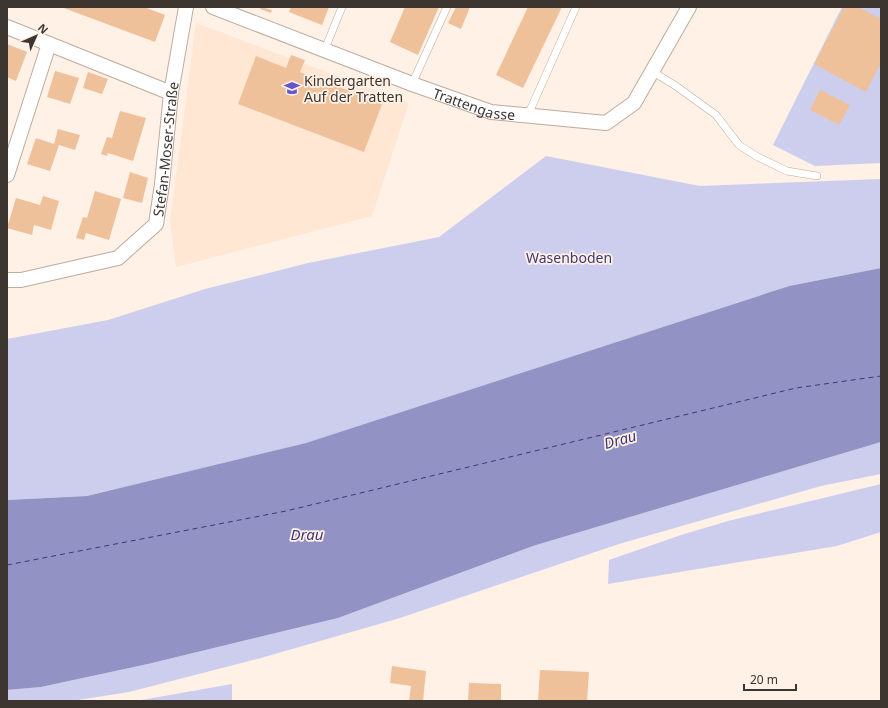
<svg xmlns="http://www.w3.org/2000/svg" width="888" height="708" font-family="'Noto Sans',sans-serif">
	<style>
		.built { fill: #ffe7d4 }
		.green { fill: #cdceee }
		.water { fill: #9293c4 }
		.lines { fill: none; stroke-linecap: round; stroke-linejoin: round }
		.ferry { stroke: #3c3875; stroke-width: 1; stroke-dasharray: 5 4; stroke-linecap: butt }
		.building { fill: #eec19b }
		.service-casing { stroke: #bcab9e; stroke-width: 8 }
		.minor-casing { stroke: #bcab9e; stroke-width: 16 }
		.service { stroke: #fff; stroke-width: 7 }
		.minor { stroke: #fff; stroke-width: 14 }
		.labels { text-anchor: middle; dominant-baseline: central; stroke-width: 3.5; stroke-linejoin: round; paint-order: stroke }
		.poi-label { font-size: 14px; fill: #3c3530; stroke: #fff1e5; text-anchor: start }
		.street-label { font-size: 14px; fill: #3c3530; stroke: #fff1e5 }
		.park-label { font-size: 14px; fill: #3d3976; stroke: #fff1e5 }
		.water-label { font-size: 15px; font-style: italic; fill: #3c3875; stroke: #fff1e5 }
	</style>
	<rect width="100%" height="100%" fill="#fff1e5"/>
	<path class="built" d="M 196,23 L 409,103 L 372,216 L 176,267 L 170,221 Z"/>
	<g class="green">
		<path d="M 842,7 L 881,7 L 881,163 L 815,166 L 773,145 Z"/>
		<path d="M 546,156 L 700,186 L 881,179 L 881,268 L 789,286 L 307,443 L 87,496 L 7,500 L 7,339 L 108,320 L 205,289 L 308,263 L 439,237 Z"/>
		<path d="M 881,442 L 881,474 L 821,486 L 619,544 L 400,618 L 261,658 L 129,692 L 78,700 L 7,701 L 7,690 L 41,687 L 148,664 L 338,618 L 533,546 Z"/>
		<path d="M 881,484 L 881,532 L 837,546 L 608,584 L 609,560 L 681,535 L 728,521 Z"/>
		<path d="M 232,684 L 232,701 L 136,701 Z"/>
	</g>
	<path class="water" d="M 881,268 L 881,442 L 533,546 L 338,618 L 148,664 L 41,687 L 7,690 L 7,500 L 87,496 L 306,443 L 789,286 Z"/>
	<g class="lines">
		<path class="ferry" d="M 7,565 L 286,511 L 796,388 L 881,376"/>
	</g>
	<g class="building">
		<path d="M 61,7 L 144,7 L 165,15 L 155,42 Z"/>
		<path d="M 261,7 L 272,10 L 271,13 L 260,9 Z"/>
		<path d="M 291,7 L 329,7 L 322,25 L 289,12 Z"/>
		<path d="M 405,7 L 439,7 L 418,55 L 390,42 Z"/>
		<path d="M 456,7 L 470,7 L 461,29 L 448,23 Z"/>
		<path d="M 528,7 L 562,7 L 523,88 L 496,75 Z"/>
		<path d="M 844,7 L 858,7 L 881,19 L 881,63 L 866,92 L 814,64 Z"/>
		<path d="M 7,44 L 27,52 L 16,81 L 7,77 Z"/>
		<path d="M 291,55 L 305,60 L 300,72 L 382,104 L 364,152 L 238,104 L 256,56 L 286,68 Z"/>
		<path d="M 55,71 L 79,78 L 70,104 L 47,97 Z"/>
		<path d="M 88,72 L 108,79 L 102,94 L 83,88 Z"/>
		<path d="M 820,90 L 850,105 L 839,125 L 810,110 Z"/>
		<path d="M 120,111 L 146,118 L 133,161 L 108,153 L 107,156 L 101,154 L 107,137 L 112,138 Z"/>
		<path d="M 58,129 L 80,135 L 75,150 L 59,145 L 50,171 L 27,164 L 36,138 L 54,144 Z"/>
		<path d="M 130,172 L 148,178 L 142,203 L 123,198 Z"/>
		<path d="M 95,191 L 121,199 L 109,240 L 86,233 L 84,240 L 76,238 L 83,217 L 87,218 Z"/>
		<path d="M 43,196 L 59,201 L 51,230 L 34,225 L 32,235 L 7,228 L 16,198 L 40,205 Z"/>
		<path d="M 392,666 L 426,671 L 423,701 L 409,701 L 411,686 L 390,683 Z"/>
		<path d="M 540,670 L 589,672 L 587,701 L 538,701 Z"/>
		<path d="M 469,683 L 501,684 L 501,701 L 468,701 Z"/>
	</g>
	<g class="lines">
		<defs>
			<g id="service">
				<path d="M 325,49 L 342,7"/>
				<path d="M 653,72 L 676,86 L 716,115 L 739,145 L 756,156 L 787,171 L 817,176"/>
				<path d="M 412,84 L 447,7"/>
				<path d="M 528,115 L 576,7"/>
			</g>
			<g id="minor">
				<path id="s1" d="M 213,7 L 412,84 L 491,112 L 606,123 L 634,103 L 689,7"/>
				<path d="M 7,27 L 171,93"/>
				<path d="M 7,175 L 49,44"/>
				<path id="s2" d="M 7,280 L 21,280 L 118,258 L 156,224 L 162,184 L 171,93 L 186,7"/>
			</g>
		</defs>
		<use href="#service" class="service-casing"/>
		<use href="#minor" class="minor-casing"/>
		<use href="#service" class="service"/>
		<use href="#minor" class="minor"/>
	</g>
	<defs>
		<symbol id="school-bare" viewBox="-9 -9 18 18"><path d="M0-5L7-2L0 1L-7-2ZM-4 1L0 2.5L4 1V4Q0 6-4 4Z" fill="#6456cf" stroke="#fff1e5" stroke-width="2.5" paint-order="stroke"/></symbol>
	</defs>
	<g fill-rule="evenodd">
		<use href="#school-bare" x="281" y="77" width="22" height="22"/>
	</g>
	<g class="labels">
		<g class="poi-label">
			<text x="304" y="80">Kindergarten<tspan x="304" dy="16">Auf der Tratten</tspan></text>
		</g>
		<g class="street-label">
			<text stroke="none"><textPath href="#s1" startOffset="279">Trattengasse</textPath></text>
			<text stroke="none"><textPath href="#s2" startOffset="240">Stefan-Moser-Straße</textPath></text>
		</g>
		<g class="park-label">
			<text x="569" y="257">Wasenboden</text>
		</g>
		<g class="water-label">
			<text transform="translate(620 439) rotate(-16)">Drau</text>
			<text x="307" y="534">Drau</text>
		</g>
	</g>
	<rect width="888" height="708" fill="none" stroke="#3c3530" stroke-width="16"/>
	<g transform="translate(36 36) rotate(45)" stroke="#fff1e5" stroke-width="3" paint-order="stroke">
	<path d="M0-3L7 15L0 10L-7 15Z" fill="#3c3530"/>
	<text y="-6" font-size="11" font-weight="bold" text-anchor="middle" fill="#3c3530">N</text>
	</g>
	<path d="M744 684v6h52v-6" fill="none" stroke="#3c3530" stroke-width="2"/>
	<text x="750" y="684" font-size="12" fill="#3c3530" stroke="#fff1e5" stroke-width="3" paint-order="stroke">20 m</text>
</svg>
